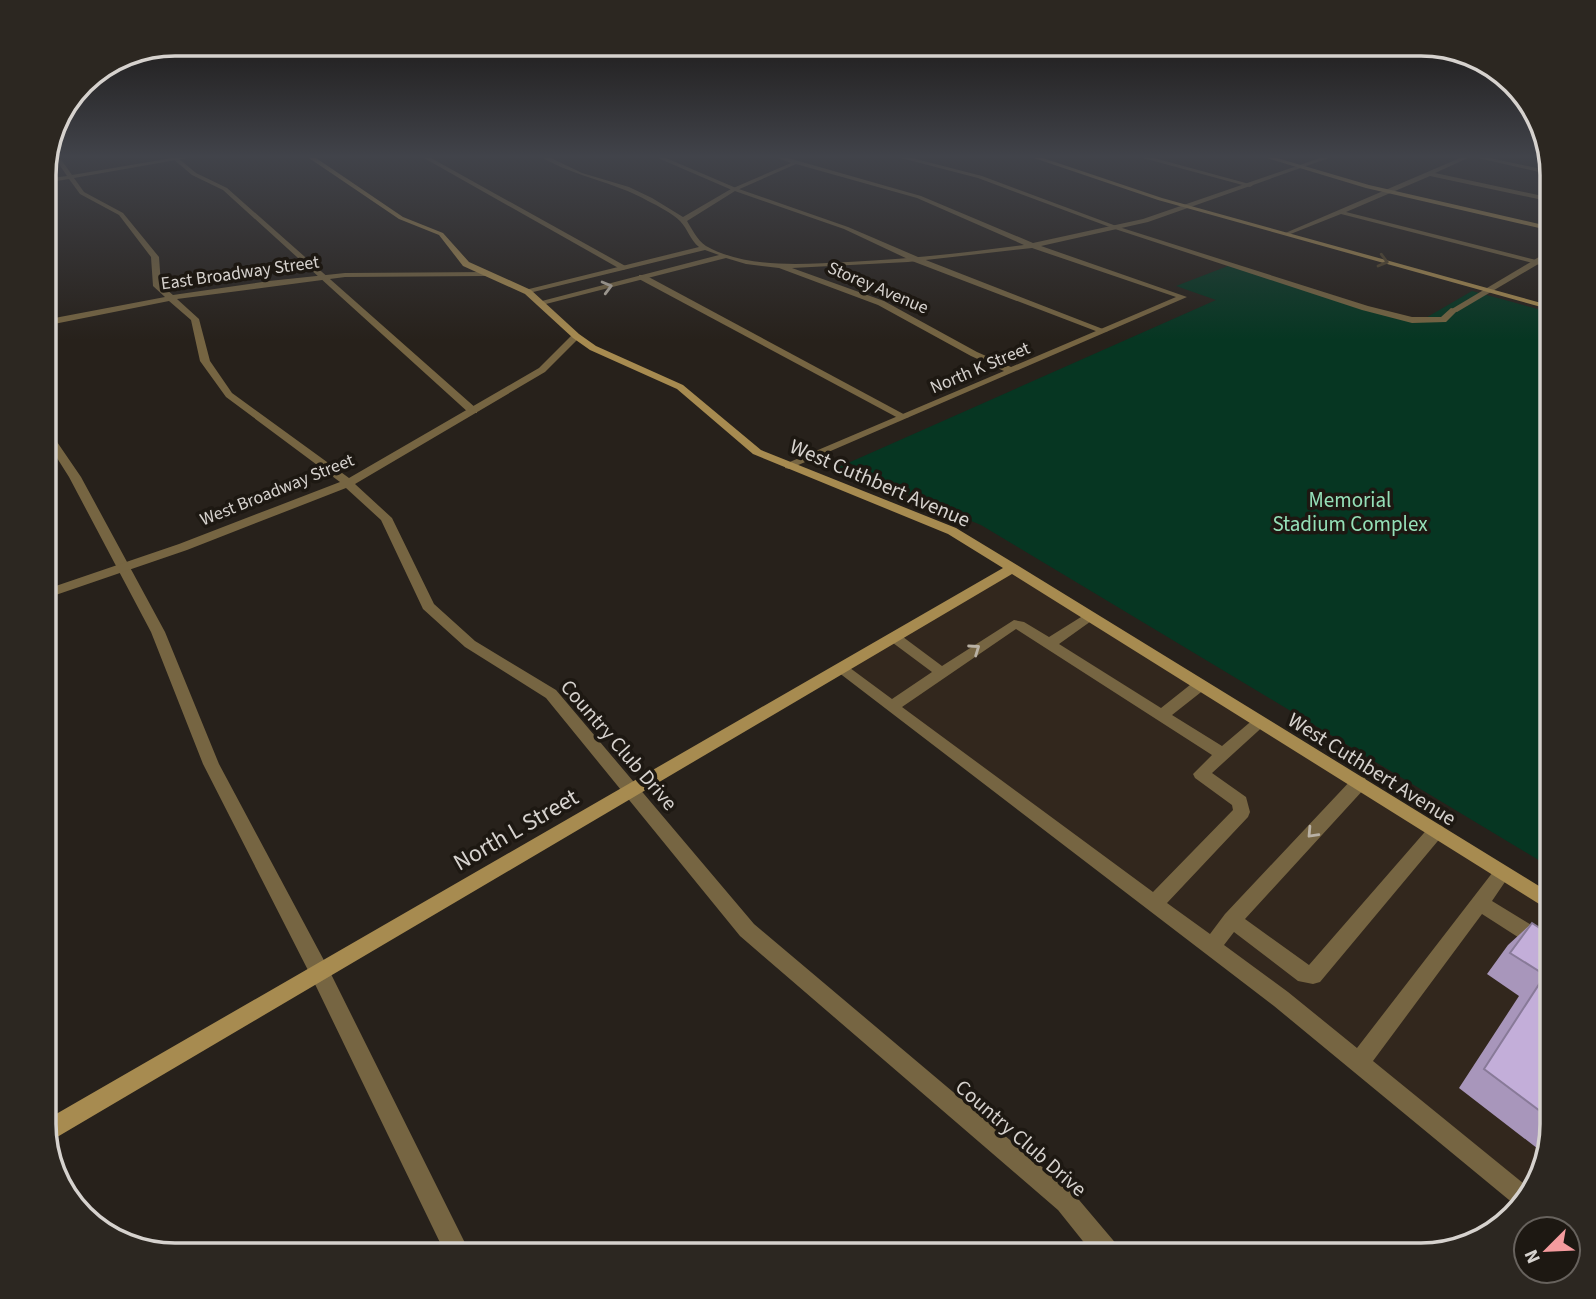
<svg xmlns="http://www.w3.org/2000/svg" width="1596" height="1299" font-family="'Source Sans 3',sans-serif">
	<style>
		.built { fill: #32271d }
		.green { fill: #063622 }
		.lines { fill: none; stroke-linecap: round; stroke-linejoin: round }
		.lane { fill: #766542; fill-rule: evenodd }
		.street { fill: #766542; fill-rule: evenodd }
		.secondary { fill: #a78b50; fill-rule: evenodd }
		.wall { fill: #a896bb }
		.building { fill: #c3aed9; stroke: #887a98; stroke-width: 2 }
		.oneway { stroke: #54462b }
		.oneway2 { stroke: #b9b1a4 }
		.labels { text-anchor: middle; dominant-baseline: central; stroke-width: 7; stroke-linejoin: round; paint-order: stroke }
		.far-street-label { font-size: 18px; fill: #d6d2ce; stroke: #1d1812 }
		.street-label { font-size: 21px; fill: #d6d2ce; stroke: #1d1812 }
		.park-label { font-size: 21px; fill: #95e0b8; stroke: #1d1812 }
		.near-street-label { font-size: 24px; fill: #d6d2ce; stroke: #1d1812 }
		.rim { fill: none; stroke: #d6d2ce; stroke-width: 3.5 }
	</style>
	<rect width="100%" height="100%" fill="#27211b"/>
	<path class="built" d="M 1010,569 L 1552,906 L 1552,1125 L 1523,1203 L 1282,996 L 842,667 Z"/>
	<path class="green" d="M 1228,266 L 1417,323 L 1472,291 L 1552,313 L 1552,868 L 981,525 L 839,467 L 1216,300 L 1176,286 Z"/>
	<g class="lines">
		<g class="lane">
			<path d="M 172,158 L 178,158 L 196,173 L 227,188 L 477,409 L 477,413 L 469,413 L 223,190 L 192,175 Z"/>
			<path d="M 424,158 L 431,158 L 629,268 L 622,270 Z"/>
			<path d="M 658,158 L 666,158 L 736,188 L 848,227 L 918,257 L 1108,331 L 1101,333 L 912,261 L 844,229 L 732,190 Z"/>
			<path d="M 901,158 L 912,158 L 982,176 L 1119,227 L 1368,306 L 1412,317 L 1441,317 L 1451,308 L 1458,310 L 1446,322 L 1412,323 L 1362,310 L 1115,229 L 978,178 Z"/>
			<path d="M 1143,158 L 1154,158 L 1253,185 L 1250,187 Z"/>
			<path d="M 1460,158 L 1468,158 L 1435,173 L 1552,198 L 1552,202 L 1430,176 L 1346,212 L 1552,264 L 1552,268 L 1341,214 L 1288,235 L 1283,234 Z"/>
			<path d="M 639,275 L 645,275 L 909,417 L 900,419 L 639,279 Z"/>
			<path d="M 44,421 L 49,424 L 55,439 L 81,477 L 165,632 L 219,764 L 327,966 L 471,1255 L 446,1255 L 313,980 L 203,764 L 151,632 L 69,477 L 45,439 Z"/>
			<path d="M 1089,612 L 1096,616 L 1094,619 L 1059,644 L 1161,708 L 1195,681 L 1205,681 L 1207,685 L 1205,689 L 1172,715 L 1222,746 L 1255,718 L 1265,718 L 1268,722 L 1212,773 L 1246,797 L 1250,812 L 1248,817 L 1167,903 L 1210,934 L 1225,914 L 1353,778 L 1359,777 L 1365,778 L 1367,783 L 1365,788 L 1245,919 L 1309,965 L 1430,826 L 1436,824 L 1442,826 L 1445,831 L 1442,836 L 1320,982 L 1313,984 L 1298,981 L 1234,932 L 1224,945 L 1288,992 L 1357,1048 L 1496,868 L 1502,865 L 1508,868 L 1511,873 L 1492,901 L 1546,934 L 1548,940 L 1546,946 L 1539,949 L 1532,946 L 1482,914 L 1373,1061 L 1529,1188 L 1520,1209 L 1274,1006 L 834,669 L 836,665 L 846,665 L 892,699 L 932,672 L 889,640 L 887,637 L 889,634 L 899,634 L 942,666 L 1014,620 L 1024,622 L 1049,637 ZM 1016,629 L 1212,755 L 1193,774 L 1195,778 L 1232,805 L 1233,810 L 1153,892 L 902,707 Z"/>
		</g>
		<g class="street">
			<path d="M 55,158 L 60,158 L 72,175 L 172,158 L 187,158 L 74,178 L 84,192 L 123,213 L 159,257 L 161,285 L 173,295 L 269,281 L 345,273 L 488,272 L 489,274 L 485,276 L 345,277 L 177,299 L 199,319 L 210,361 L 232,393 L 349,478 L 539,368 L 573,334 L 579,334 L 579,338 L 545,372 L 355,484 L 392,518 L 434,604 L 475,641 L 556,690 L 754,924 L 1074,1194 L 1118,1246 L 1121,1255 L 1094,1255 L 1058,1210 L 740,936 L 546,698 L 465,647 L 423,609 L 381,520 L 346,488 L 187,550 L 44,599 L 44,590 L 179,544 L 340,482 L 226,397 L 200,361 L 191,320 L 169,301 L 44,326 L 44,320 L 165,297 L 153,286 L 151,257 L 119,215 L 80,194 L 69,179 L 44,183 L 44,179 L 67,176 Z"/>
			<path d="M 543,158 L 551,158 L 582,173 L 629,187 L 652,198 L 683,217 L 731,189 L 791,163 L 778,158 L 788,158 L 921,196 L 1033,243 L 1143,219 L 1320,158 L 1329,158 L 1148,222 L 1041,246 L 1187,297 L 789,469 L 785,468 L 785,464 L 1004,371 L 971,356 L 878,305 L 779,268 L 746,264 L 726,258 L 538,306 L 538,302 L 719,255 L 705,250 L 525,294 L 525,290 L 699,247 C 690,240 688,229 680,221 C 672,213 658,206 648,201 C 615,182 576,177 543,158 ZM 796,164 L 917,198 L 1024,245 C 966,253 907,259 848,262 C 803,264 747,269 706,246 C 697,240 692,229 687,221 L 735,191 ZM 1032,248 L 1176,297 L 1011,367 L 977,352 L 884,301 L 792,268 L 908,262 Z"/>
			<path d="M 1478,158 L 1490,158 L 1551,171 L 1552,175 Z"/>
			<path d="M 1549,251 L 1552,251 L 1552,256 L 1457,312 L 1450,310 Z"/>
		</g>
		<g class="secondary">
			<path d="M 309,158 L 316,158 L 403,217 L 443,233 L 469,262 L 531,290 L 579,334 L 596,346 L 683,385 L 761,450 L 956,528 L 1017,565 L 1552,894 L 1552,912 L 1012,574 L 47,1143 L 44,1121 L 1003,568 L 948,534 L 753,454 L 677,389 L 590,350 L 573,338 L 525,294 L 463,266 L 439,235 L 399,219 Z"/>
			<path d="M 1034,158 L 1043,158 L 1162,198 L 1552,306 L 1552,310 L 1158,200 Z"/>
			<path d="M 1267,158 L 1277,158 L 1369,185 L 1552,227 L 1552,231 L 1366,188 Z"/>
		</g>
	</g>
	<path class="wall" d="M 1532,923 L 1552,936 L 1552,1125 L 1542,1152 L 1459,1088 L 1519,996 L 1487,974 L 1508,945 Z"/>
	<path class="building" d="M 1532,923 L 1552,936 L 1552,1120 L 1484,1069 L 1545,975 L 1510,953 Z"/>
	<defs><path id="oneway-chevron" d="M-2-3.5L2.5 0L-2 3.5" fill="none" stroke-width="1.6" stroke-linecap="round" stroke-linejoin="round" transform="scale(1.75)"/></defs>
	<use class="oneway" href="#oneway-chevron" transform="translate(1383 261) rotate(15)"/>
	<g class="oneway2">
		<use href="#oneway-chevron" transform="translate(607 287) rotate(-15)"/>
		<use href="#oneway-chevron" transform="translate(975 649) rotate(-35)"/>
		<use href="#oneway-chevron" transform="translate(1312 833) rotate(133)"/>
	</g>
	<linearGradient id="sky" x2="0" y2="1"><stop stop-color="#15120f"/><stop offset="0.46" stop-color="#41434a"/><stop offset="1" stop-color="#41434a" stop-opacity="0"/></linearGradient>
	<rect width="1596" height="340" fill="url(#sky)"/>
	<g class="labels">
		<g class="far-street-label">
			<text transform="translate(240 273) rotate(-8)">East Broadway Street</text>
			<text transform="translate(878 288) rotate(23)">Storey Avenue</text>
			<text transform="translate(980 368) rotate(-23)">North K Street</text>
			<text transform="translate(277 490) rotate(-22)">West Broadway Street</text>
		</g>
		<g class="street-label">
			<text transform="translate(880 483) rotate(23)">West Cuthbert Avenue</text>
			<text transform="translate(619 745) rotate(49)">Country Club Drive</text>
			<text transform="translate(1372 769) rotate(32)">West Cuthbert Avenue</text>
			<text transform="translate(1021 1138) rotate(41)">Country Club Drive</text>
		</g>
		<g class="park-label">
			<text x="1350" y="500">Memorial<tspan x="1350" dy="24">Stadium Complex</tspan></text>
		</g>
		<g class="near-street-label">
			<text transform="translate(516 830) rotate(-30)">North L Street</text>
		</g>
	</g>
	<path d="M0 0H1596V1299H0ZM175 56H1421A119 119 0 0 1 1540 175V1124A119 119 0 0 1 1421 1243H175A119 119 0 0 1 56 1124V175A119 119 0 0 1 175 56Z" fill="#2c2721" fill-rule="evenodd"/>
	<path class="rim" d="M175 56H1421A119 119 0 0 1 1540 175V1124A119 119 0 0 1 1421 1243H175A119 119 0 0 1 56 1124V175A119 119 0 0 1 175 56Z"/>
	<g transform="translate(1547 1250) rotate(246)"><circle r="33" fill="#1d1812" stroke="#67625d" stroke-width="2"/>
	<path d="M0-5L12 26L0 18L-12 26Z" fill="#f59b9e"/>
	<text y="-10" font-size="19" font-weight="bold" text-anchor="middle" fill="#d6d2ce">N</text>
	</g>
</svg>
